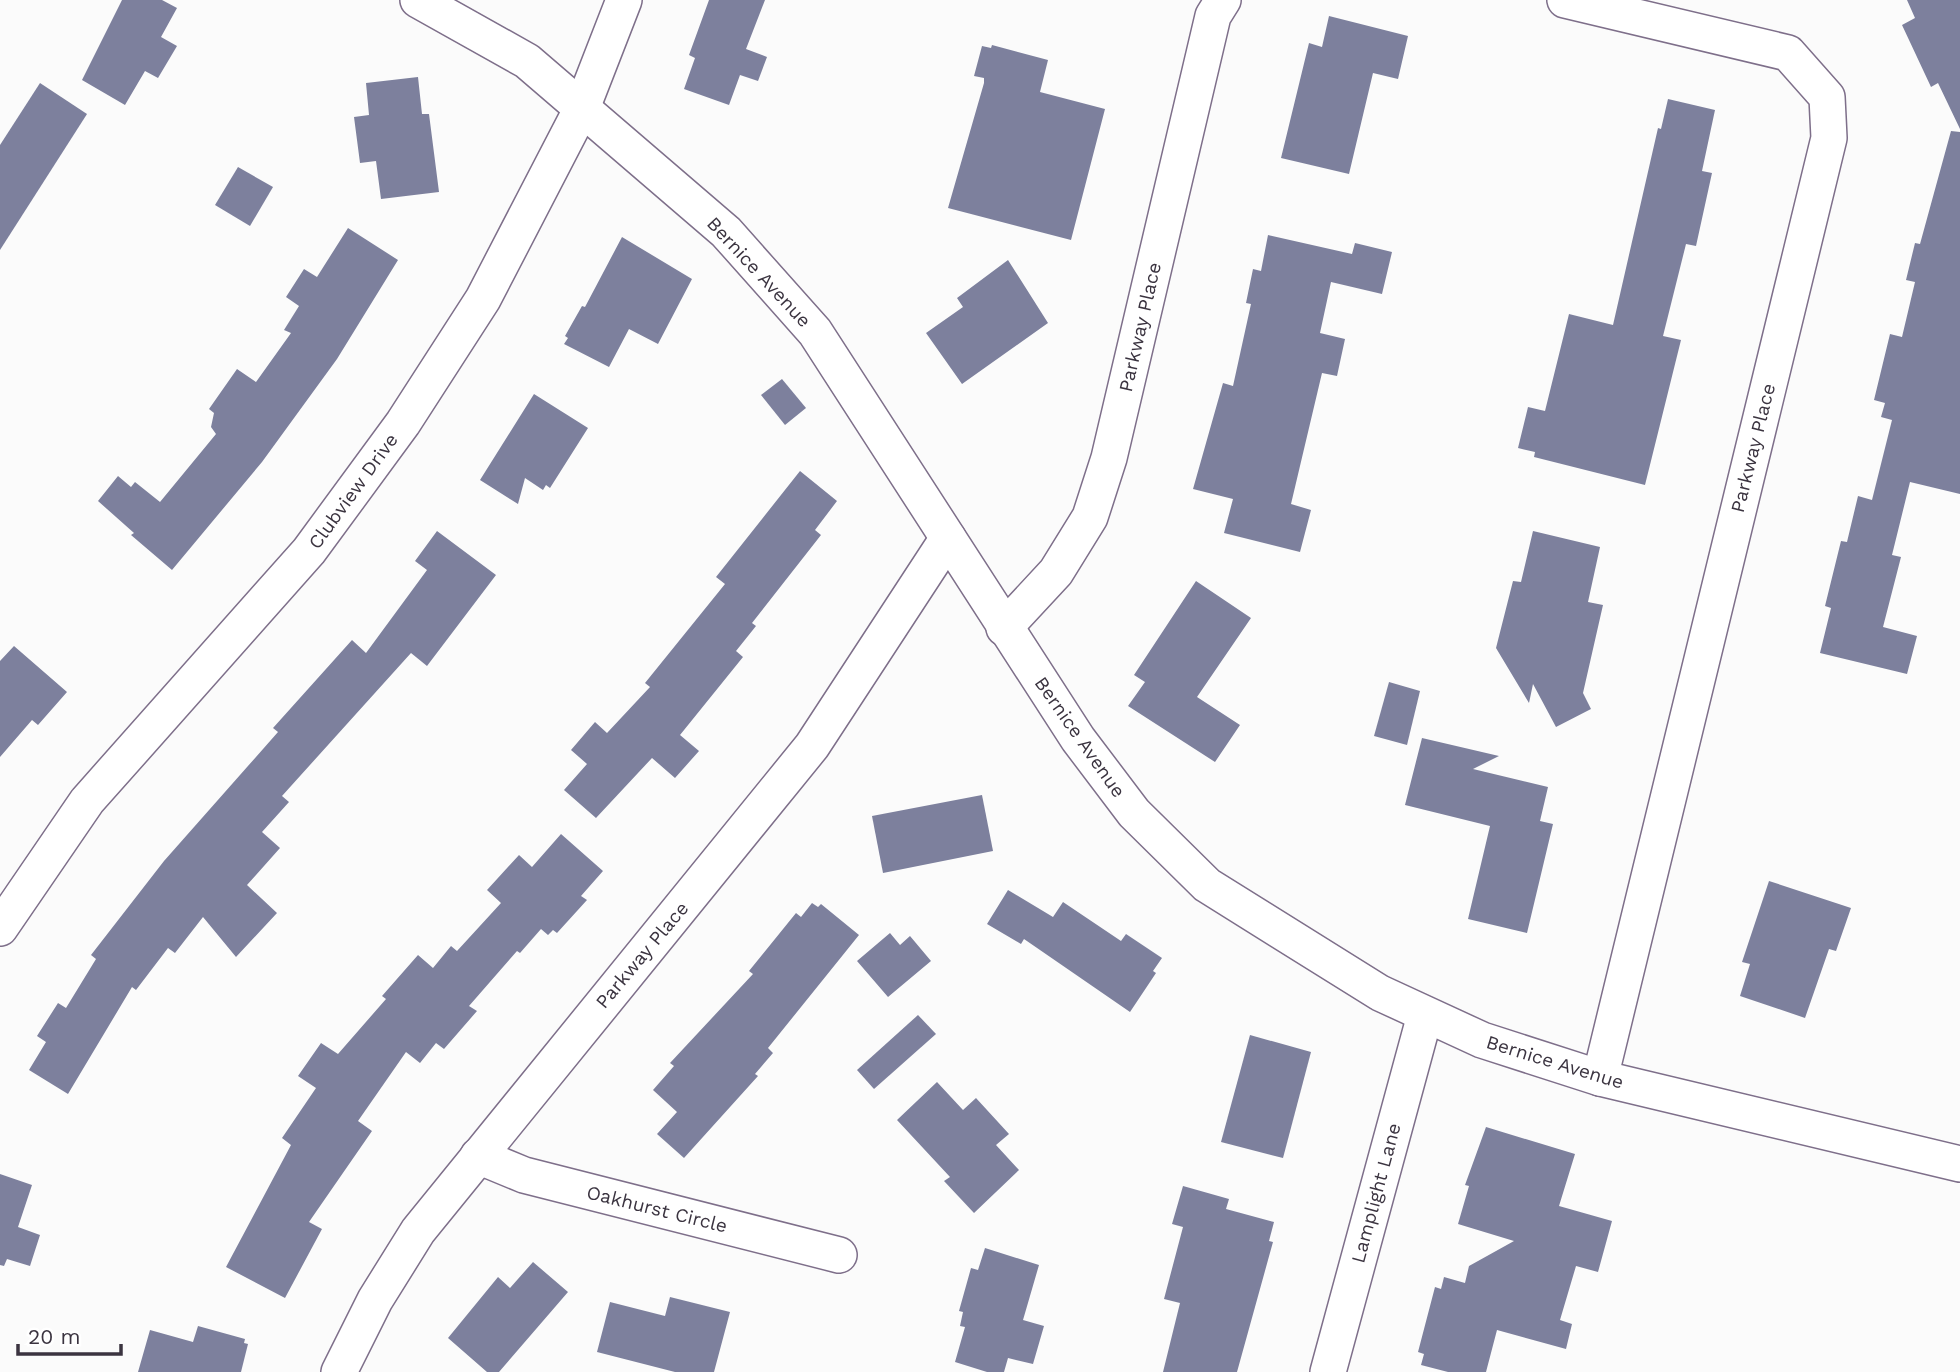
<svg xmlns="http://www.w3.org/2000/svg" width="1960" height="1372" font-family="'Work Sans',sans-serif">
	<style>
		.building { fill: #7d809d }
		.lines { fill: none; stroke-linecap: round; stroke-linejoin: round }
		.minor-casing { stroke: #7e6f8a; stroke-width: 38 }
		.minor { stroke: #fff; stroke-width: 35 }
		.labels { text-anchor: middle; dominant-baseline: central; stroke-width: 6; stroke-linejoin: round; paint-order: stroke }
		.street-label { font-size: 19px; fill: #3b3440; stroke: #fff }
	</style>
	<rect width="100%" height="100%" fill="#fbfbfb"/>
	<g class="building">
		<path d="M 122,0 L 162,0 L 177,8 L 161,37 L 177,46 L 158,78 L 145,71 L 125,105 L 82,80 Z"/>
		<path d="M 709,0 L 765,0 L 746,49 L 767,57 L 758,81 L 740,75 L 729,105 L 684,89 L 695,58 L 689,55 Z"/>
		<path d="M 1907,0 L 1960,0 L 1960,129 L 1938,83 L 1931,87 L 1902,25 L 1915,18 Z"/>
		<path d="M 1329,16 L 1408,36 L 1398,79 L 1373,73 L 1349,174 L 1281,158 L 1309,43 L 1322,47 Z"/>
		<path d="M 992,45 L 1048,60 L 1040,92 L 1105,109 L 1071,240 L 948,208 L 984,83 L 984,78 L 974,76 L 982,46 L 991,48 Z"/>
		<path d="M 418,77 L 422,114 L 429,114 L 439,192 L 381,199 L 376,161 L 360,163 L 354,117 L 369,115 L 366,83 Z"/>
		<path d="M 40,83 L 87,114 L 0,250 L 0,145 Z"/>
		<path d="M 1668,99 L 1715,110 L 1702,171 L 1712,173 L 1696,246 L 1686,244 L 1663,336 L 1681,340 L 1645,485 L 1534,457 L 1535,452 L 1518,448 L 1528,407 L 1545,411 L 1569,314 L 1613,325 L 1658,128 L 1661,129 Z"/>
		<path d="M 1951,131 L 1960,132 L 1960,494 L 1910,482 L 1892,555 L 1901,557 L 1883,627 L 1917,636 L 1907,674 L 1820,653 L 1831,608 L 1825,606 L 1841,541 L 1847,542 L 1858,496 L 1872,500 L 1892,420 L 1881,417 L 1885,403 L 1874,400 L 1890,334 L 1902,337 L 1915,282 L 1906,280 L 1915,243 L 1920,244 Z"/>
		<path d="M 238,167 L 273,187 L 250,226 L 215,205 Z"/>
		<path d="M 348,228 L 398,260 L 337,359 L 262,462 L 172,570 L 131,535 L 134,533 L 98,501 L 118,476 L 131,487 L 135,482 L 160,502 L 216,434 L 211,427 L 214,413 L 209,409 L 237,369 L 256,382 L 291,333 L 284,330 L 299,306 L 286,297 L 304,269 L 317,277 Z"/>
		<path d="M 1268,235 L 1352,254 L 1355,243 L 1392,252 L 1382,294 L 1331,282 L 1320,333 L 1345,339 L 1337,376 L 1322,373 L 1291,504 L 1311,510 L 1300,552 L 1224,533 L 1233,499 L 1193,489 L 1223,383 L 1233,386 L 1251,304 L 1246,303 L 1253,269 L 1261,271 Z"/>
		<path d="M 622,237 L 692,279 L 658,344 L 629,329 L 609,367 L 564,344 L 568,338 L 565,336 L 582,306 L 585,307 Z"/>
		<path d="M 1008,260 L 1048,323 L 962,384 L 926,333 L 963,307 L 957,298 Z"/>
		<path d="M 782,379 L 806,408 L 785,425 L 761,395 Z"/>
		<path d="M 534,394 L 588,428 L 550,488 L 546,485 L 543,490 L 525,478 L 518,504 L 480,480 Z"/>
		<path d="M 800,471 L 837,501 L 815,530 L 821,535 L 752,623 L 756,626 L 736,651 L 743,657 L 680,735 L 699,751 L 675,778 L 652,758 L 596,818 L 564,790 L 587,764 L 571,750 L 595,722 L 607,733 L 650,687 L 645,683 L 725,584 L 716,577 Z"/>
		<path d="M 437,531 L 496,575 L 427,666 L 411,653 L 282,796 L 289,802 L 262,832 L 280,848 L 247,885 L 277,913 L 236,957 L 203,917 L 175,953 L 168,948 L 136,990 L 132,987 L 68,1094 L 29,1070 L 46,1042 L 37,1036 L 58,1003 L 66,1008 L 96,959 L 91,955 L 164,861 L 278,732 L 273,728 L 352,640 L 366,653 L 427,570 L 415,561 Z"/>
		<path d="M 1533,531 L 1600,547 L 1588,602 L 1603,605 L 1583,693 L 1591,709 L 1556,727 L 1533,684 L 1529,703 L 1496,648 L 1513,581 L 1521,582 Z"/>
		<path d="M 1196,581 L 1251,618 L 1197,697 L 1240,725 L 1215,762 L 1128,706 L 1145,682 L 1134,675 Z"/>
		<path d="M 14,646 L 67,692 L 38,725 L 32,720 L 0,757 L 0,661 Z"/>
		<path d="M 1389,682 L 1420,691 L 1407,745 L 1374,736 Z"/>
		<path d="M 1422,738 L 1499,756 L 1473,769 L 1548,787 L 1540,821 L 1553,824 L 1527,933 L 1468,919 L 1490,826 L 1405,805 Z"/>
		<path d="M 982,795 L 993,851 L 883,873 L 872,816 Z"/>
		<path d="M 561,834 L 603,871 L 581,896 L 587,900 L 557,933 L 553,930 L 548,935 L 541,929 L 520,953 L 517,951 L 469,1006 L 477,1011 L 444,1049 L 436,1043 L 420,1063 L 406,1052 L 358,1121 L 372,1131 L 309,1222 L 322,1229 L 285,1298 L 226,1267 L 291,1145 L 282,1138 L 316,1088 L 298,1076 L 321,1043 L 338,1054 L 386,999 L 382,996 L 418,955 L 433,968 L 451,946 L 457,951 L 501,903 L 487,890 L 519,855 L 532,867 Z"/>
		<path d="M 1769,881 L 1851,908 L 1836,951 L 1829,949 L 1805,1018 L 1740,996 L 1750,964 L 1742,962 Z"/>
		<path d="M 1008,890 L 1053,917 L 1063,902 L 1121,941 L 1126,934 L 1162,958 L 1153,971 L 1156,973 L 1130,1012 L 1024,939 L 1021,944 L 987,924 Z"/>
		<path d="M 812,903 L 818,907 L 821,904 L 859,935 L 768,1048 L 773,1053 L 755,1074 L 758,1076 L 684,1158 L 657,1134 L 677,1112 L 653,1090 L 674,1066 L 670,1063 L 753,974 L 749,971 L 796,913 L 801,917 Z"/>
		<path d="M 890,933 L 900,945 L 910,936 L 931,961 L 888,997 L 857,961 Z"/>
		<path d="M 918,1015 L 936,1034 L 874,1089 L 857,1070 Z"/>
		<path d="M 1250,1035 L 1311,1052 L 1283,1158 L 1221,1142 Z"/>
		<path d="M 937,1082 L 963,1110 L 976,1098 L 1009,1134 L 996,1145 L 1019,1170 L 974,1213 L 944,1181 L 950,1177 L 897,1120 Z"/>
		<path d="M 1486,1127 L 1575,1154 L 1559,1206 L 1612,1221 L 1598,1272 L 1576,1266 L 1560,1320 L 1572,1324 L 1566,1349 L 1497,1330 L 1486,1372 L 1448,1372 L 1421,1365 L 1424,1354 L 1418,1352 L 1435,1287 L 1441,1289 L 1444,1277 L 1465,1283 L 1469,1266 L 1514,1241 L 1458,1224 L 1469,1186 L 1465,1185 Z"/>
		<path d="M 0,1174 L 32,1185 L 18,1227 L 40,1235 L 30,1266 L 7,1259 L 4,1266 L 0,1265 Z"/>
		<path d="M 1183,1186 L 1229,1199 L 1226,1209 L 1274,1222 L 1269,1241 L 1273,1242 L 1237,1372 L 1163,1372 L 1180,1303 L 1164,1299 L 1183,1227 L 1172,1224 Z"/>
		<path d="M 985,1248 L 1039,1265 L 1023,1320 L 1044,1326 L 1033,1364 L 1008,1358 L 1004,1372 L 987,1372 L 955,1362 L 965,1327 L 960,1326 L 963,1312 L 959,1311 L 971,1268 L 978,1270 Z"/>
		<path d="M 533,1262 L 568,1292 L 499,1372 L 487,1372 L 448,1338 L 498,1277 L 510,1288 Z"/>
		<path d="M 670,1297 L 730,1312 L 714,1372 L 675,1372 L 597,1352 L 610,1302 L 665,1316 Z"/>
		<path d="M 198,1326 L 245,1339 L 244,1343 L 248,1344 L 241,1372 L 138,1372 L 150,1330 L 193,1342 Z"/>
	</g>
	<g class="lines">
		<defs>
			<g id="minor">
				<path d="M 418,0 L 527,61 L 726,232 L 815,332 L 1078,739 L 1134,813 L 1207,885 L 1380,993 L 1482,1040 L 1600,1078 L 1960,1164"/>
				<path d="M 1565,0 L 1788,53 L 1827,97 L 1829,138 L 1600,1078"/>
				<path d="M 1004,628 L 1056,572 L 1090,517 L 1109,458 L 1213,16 L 1223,0"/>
				<path d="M 0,928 L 87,801 L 309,551 L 403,423 L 483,299 L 582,108 L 624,0"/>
				<path d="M 478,1156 L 524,1175 L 839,1255"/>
				<path d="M 339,1372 L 375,1300 L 418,1231 L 812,746 L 948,538"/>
				<path d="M 1328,1372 L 1425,1015"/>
			</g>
		</defs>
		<use href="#minor" class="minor-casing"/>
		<use href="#minor" class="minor"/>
	</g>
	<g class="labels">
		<g class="street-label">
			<text transform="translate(759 272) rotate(47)">Bernice Avenue</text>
			<text transform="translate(1140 327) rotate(-77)">Parkway Place</text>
			<text transform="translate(1753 448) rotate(-76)">Parkway Place</text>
			<text transform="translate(353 491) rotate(-54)">Clubview Drive</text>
			<text transform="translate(1080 737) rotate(55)">Bernice Avenue</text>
			<text transform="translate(642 955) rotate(-50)">Parkway Place</text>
			<text transform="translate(1555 1062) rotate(17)">Bernice Avenue</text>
			<text transform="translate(1376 1193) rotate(-75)">Lamplight Lane</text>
			<text transform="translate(657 1209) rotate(14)">Oakhurst Circle</text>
		</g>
	</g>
	<path d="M18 1344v10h103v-10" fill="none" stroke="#3b3440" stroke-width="3.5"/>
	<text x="28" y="1344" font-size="21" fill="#3b3440" stroke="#ffffff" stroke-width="5" paint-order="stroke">20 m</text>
</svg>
